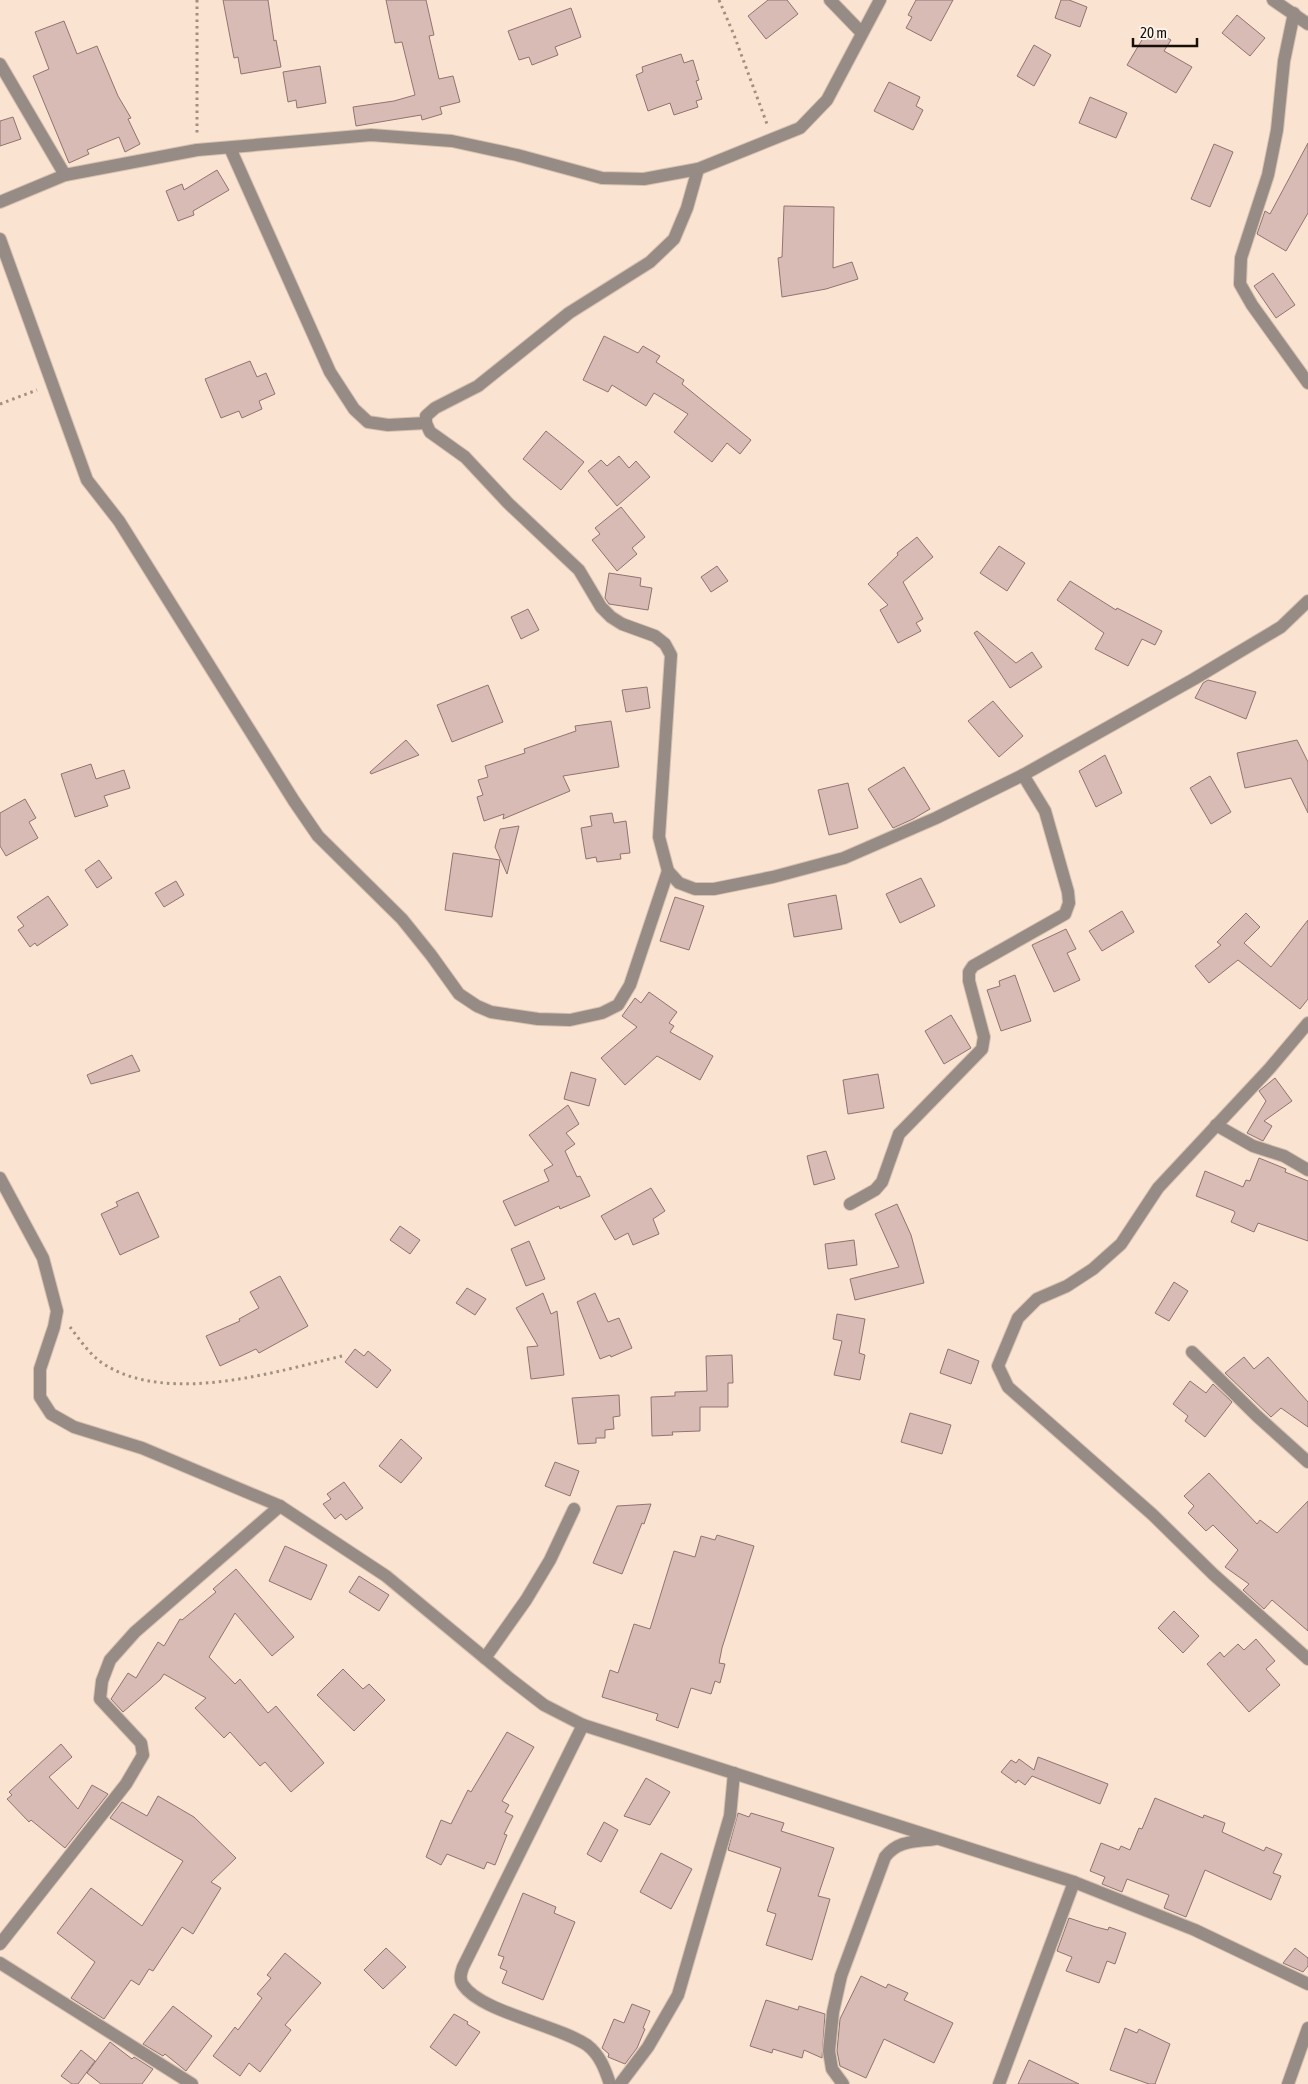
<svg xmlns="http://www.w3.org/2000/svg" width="1308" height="2084" font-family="'Asap Condensed',sans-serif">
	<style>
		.building { fill: #d9bbb6; stroke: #907470 }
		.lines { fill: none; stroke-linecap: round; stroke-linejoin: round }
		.street-casing { stroke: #d6c1b0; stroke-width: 14 }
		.path { stroke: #a19082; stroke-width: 3; stroke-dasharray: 2.5 4; stroke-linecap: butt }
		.street { stroke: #968b85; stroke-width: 12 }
	</style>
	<rect width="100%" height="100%" fill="#fae3d0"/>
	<g class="building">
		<path d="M 223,0 L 268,0 L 274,41 L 276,40 L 281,67 L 241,74 L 238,57 L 234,58 Z"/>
		<path d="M 386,0 L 426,0 L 434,35 L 429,36 L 439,79 L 453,76 L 460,102 L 440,107 L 442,114 L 422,120 L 421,115 L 356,126 L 353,107 L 394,101 L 415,95 L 402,42 L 395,43 Z"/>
		<path d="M 768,0 L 787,0 L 798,14 L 766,39 L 748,16 Z"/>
		<path d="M 916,0 L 953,0 L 931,41 L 906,28 L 912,17 L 908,15 Z"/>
		<path d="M 1061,0 L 1069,0 L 1087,7 L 1080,27 L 1055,18 Z"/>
		<path d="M 571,8 L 581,37 L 555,47 L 558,55 L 532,65 L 529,57 L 519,60 L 508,31 Z"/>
		<path d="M 1237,15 L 1265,38 L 1250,56 L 1222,33 Z"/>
		<path d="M 64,21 L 77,54 L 97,46 L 118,96 L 131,118 L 128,119 L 140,144 L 125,152 L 119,137 L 87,150 L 89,154 L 69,163 L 33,76 L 49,69 L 35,32 Z"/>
		<path d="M 1149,28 L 1171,40 L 1164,51 L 1192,67 L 1176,93 L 1127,65 Z"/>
		<path d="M 1034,45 L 1051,55 L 1034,86 L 1017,76 Z"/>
		<path d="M 681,54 L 684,63 L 693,60 L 699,80 L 696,81 L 702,99 L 696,101 L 698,107 L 674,115 L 670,103 L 648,111 L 636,75 L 643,72 L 642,67 Z"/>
		<path d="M 320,66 L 326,103 L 297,108 L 296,100 L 288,102 L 283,72 Z"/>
		<path d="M 889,82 L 920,97 L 916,106 L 923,110 L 913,130 L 874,111 Z"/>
		<path d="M 1090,97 L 1127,113 L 1116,138 L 1079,123 Z"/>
		<path d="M 13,117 L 21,139 L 0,146 L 0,121 Z"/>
		<path d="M 1308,143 L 1308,213 L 1286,251 L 1257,234 L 1265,211 L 1270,214 Z"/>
		<path d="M 1214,144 L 1233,152 L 1210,207 L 1191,199 Z"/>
		<path d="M 217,170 L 229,190 L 193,211 L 194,215 L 178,221 L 166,191 L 182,184 L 184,190 Z"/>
		<path d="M 784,206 L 834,207 L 833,268 L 852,262 L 858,279 L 826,289 L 782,297 L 778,258 L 782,257 Z"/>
		<path d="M 1273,273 L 1295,305 L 1276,318 L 1254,286 Z"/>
		<path d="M 604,336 L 638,353 L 643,346 L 660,356 L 656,362 L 684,380 L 682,384 L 751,440 L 740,454 L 727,443 L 712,462 L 674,432 L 688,414 L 654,393 L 646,406 L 612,385 L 608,392 L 583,380 Z"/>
		<path d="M 250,361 L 257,377 L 266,373 L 275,394 L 259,401 L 262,409 L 242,418 L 239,411 L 221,418 L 205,379 Z"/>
		<path d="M 546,431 L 584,462 L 561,490 L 523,459 Z"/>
		<path d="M 619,456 L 629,468 L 636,461 L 650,477 L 617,506 L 588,471 L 601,460 L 607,466 Z"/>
		<path d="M 621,507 L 645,537 L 632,548 L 637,554 L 617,571 L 592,540 L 600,534 L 595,528 Z"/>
		<path d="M 917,537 L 933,557 L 903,582 L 923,619 L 916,623 L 921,631 L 898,643 L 880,610 L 888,605 L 868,584 L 898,555 L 897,553 Z"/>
		<path d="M 999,546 L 1025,563 L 1007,591 L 980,573 Z"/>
		<path d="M 717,566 L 728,581 L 711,592 L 701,577 Z"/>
		<path d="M 609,573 L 641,578 L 640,586 L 652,588 L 648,610 L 609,604 L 605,598 Z"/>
		<path d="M 1070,581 L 1116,610 L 1117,608 L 1162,631 L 1155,645 L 1142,639 L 1128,666 L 1095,649 L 1104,633 L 1057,600 Z"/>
		<path d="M 528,609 L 539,630 L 521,639 L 511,617 Z"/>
		<path d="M 977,631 L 1016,663 L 1032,652 L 1042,667 L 1010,688 L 974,633 Z"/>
		<path d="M 1208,680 L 1256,692 L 1246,719 L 1195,698 L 1203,683 Z"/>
		<path d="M 488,685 L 503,722 L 452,742 L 437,705 Z"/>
		<path d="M 647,687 L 650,708 L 626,712 L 622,690 Z"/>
		<path d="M 993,701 L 1023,736 L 999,757 L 968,721 Z"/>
		<path d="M 611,721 L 619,767 L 563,776 L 570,791 L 503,819 L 504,814 L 484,821 L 477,797 L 483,795 L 478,780 L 488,777 L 485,766 L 525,753 L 524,749 L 576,731 L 575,726 Z"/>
		<path d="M 406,740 L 419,755 L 371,774 L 370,772 Z"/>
		<path d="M 1297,740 L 1308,762 L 1308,813 L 1291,778 L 1245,788 L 1237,753 Z"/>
		<path d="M 1105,755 L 1122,793 L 1096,807 L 1079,771 Z"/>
		<path d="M 91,764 L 96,779 L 124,770 L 130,788 L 104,796 L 108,806 L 75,817 L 61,774 Z"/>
		<path d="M 904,767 L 930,809 L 913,819 L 893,828 L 868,789 Z"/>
		<path d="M 1210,776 L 1231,812 L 1211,824 L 1190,788 Z"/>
		<path d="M 848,783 L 858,828 L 829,835 L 818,790 Z"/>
		<path d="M 25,799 L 36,818 L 29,822 L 38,838 L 6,856 L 0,846 L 0,813 Z"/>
		<path d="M 612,813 L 614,823 L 626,821 L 630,853 L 620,854 L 621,859 L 597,862 L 596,857 L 586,859 L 581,828 L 592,826 L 590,816 Z"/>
		<path d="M 519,826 L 507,874 L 495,847 L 500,829 Z"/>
		<path d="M 453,853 L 500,860 L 492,917 L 445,910 Z"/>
		<path d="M 99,860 L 112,878 L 97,888 L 85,870 Z"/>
		<path d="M 921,878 L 935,906 L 900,923 L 886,894 Z"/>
		<path d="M 176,881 L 184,895 L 164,907 L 155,893 Z"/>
		<path d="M 836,895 L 842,929 L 794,937 L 788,904 Z"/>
		<path d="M 48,896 L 68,925 L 37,946 L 35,943 L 30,947 L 18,930 L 24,926 L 17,917 Z"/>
		<path d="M 675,897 L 704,906 L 689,950 L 660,941 Z"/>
		<path d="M 1122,911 L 1134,932 L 1102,951 L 1089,931 Z"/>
		<path d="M 1246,913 L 1260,927 L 1244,943 L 1271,967 L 1308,920 L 1308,999 L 1300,1009 L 1238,960 L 1209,983 L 1195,966 L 1221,945 L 1217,942 Z"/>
		<path d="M 1066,929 L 1076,949 L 1067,953 L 1080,980 L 1054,992 L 1032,945 Z"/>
		<path d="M 1015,975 L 1031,1021 L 1001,1031 L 987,990 L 1000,986 L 999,981 Z"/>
		<path d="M 649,992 L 677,1012 L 669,1023 L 674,1026 L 670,1032 L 713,1056 L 700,1080 L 657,1056 L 625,1085 L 601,1058 L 637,1027 L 622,1016 L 635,998 L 641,1003 Z"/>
		<path d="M 951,1015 L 971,1048 L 944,1064 L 925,1031 Z"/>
		<path d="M 132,1055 L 140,1071 L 91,1084 L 87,1075 Z"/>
		<path d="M 571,1072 L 596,1079 L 589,1106 L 564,1099 Z"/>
		<path d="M 878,1074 L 884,1108 L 848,1114 L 843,1080 Z"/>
		<path d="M 1275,1078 L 1292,1101 L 1264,1121 L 1272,1126 L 1263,1141 L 1247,1133 L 1266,1101 L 1259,1091 Z"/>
		<path d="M 568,1105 L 579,1124 L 566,1133 L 575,1144 L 565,1151 L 577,1177 L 580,1176 L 590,1196 L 560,1209 L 559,1206 L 515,1226 L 503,1201 L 549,1181 L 544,1170 L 553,1165 L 529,1135 Z"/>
		<path d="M 826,1151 L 835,1179 L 814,1185 L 807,1156 Z"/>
		<path d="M 1259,1158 L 1286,1169 L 1285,1172 L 1308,1181 L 1308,1241 L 1258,1223 L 1254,1232 L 1231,1222 L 1235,1213 L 1234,1211 L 1196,1196 L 1205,1171 L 1243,1187 L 1246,1180 L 1250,1181 Z"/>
		<path d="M 651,1188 L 665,1211 L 653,1219 L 659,1234 L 633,1245 L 628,1233 L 615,1240 L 601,1216 Z"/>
		<path d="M 138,1192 L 159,1237 L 120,1255 L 101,1214 L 118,1206 L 116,1202 Z"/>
		<path d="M 897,1204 L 911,1235 L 924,1283 L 855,1300 L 850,1279 L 899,1267 L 875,1214 Z"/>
		<path d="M 400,1226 L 420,1240 L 410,1254 L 390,1240 Z"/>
		<path d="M 854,1240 L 857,1265 L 828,1269 L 825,1244 Z"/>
		<path d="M 529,1241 L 545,1279 L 526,1286 L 511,1249 Z"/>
		<path d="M 280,1276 L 308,1326 L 259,1353 L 256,1349 L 220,1366 L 206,1336 L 240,1321 L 239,1319 L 259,1308 L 250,1292 Z"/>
		<path d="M 1174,1282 L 1188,1291 L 1169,1321 L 1155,1313 Z"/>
		<path d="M 467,1288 L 486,1299 L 475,1315 L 456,1303 Z"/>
		<path d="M 543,1293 L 551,1314 L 557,1311 L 564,1375 L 531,1379 L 527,1347 L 538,1346 L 516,1308 Z"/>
		<path d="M 595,1293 L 608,1322 L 619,1318 L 632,1348 L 611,1357 L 610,1355 L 600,1359 L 577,1302 Z"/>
		<path d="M 837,1314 L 865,1319 L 859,1353 L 865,1355 L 860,1380 L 834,1375 L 842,1341 L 833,1339 Z"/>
		<path d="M 355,1349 L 364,1356 L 368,1351 L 391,1370 L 377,1388 L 345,1362 Z"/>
		<path d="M 948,1349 L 979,1361 L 971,1384 L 940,1373 Z"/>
		<path d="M 732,1355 L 733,1383 L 728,1383 L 728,1407 L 700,1407 L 700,1431 L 672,1432 L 673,1435 L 652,1436 L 651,1397 L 675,1396 L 675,1392 L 707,1391 L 706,1356 Z"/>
		<path d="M 1244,1357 L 1254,1369 L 1268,1357 L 1308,1402 L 1308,1427 L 1281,1408 L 1271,1417 L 1225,1373 Z"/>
		<path d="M 1190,1381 L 1206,1393 L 1213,1384 L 1232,1402 L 1205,1437 L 1185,1421 L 1188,1416 L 1173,1404 Z"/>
		<path d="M 619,1395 L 620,1416 L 613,1417 L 614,1429 L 605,1430 L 605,1438 L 596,1438 L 596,1443 L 578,1444 L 572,1398 Z"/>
		<path d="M 910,1413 L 951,1425 L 942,1454 L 901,1442 Z"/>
		<path d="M 401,1439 L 422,1458 L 401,1483 L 379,1466 Z"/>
		<path d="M 555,1462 L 579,1471 L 570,1496 L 545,1486 Z"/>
		<path d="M 1209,1473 L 1257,1524 L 1260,1520 L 1277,1533 L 1308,1501 L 1308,1631 L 1272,1600 L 1264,1609 L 1243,1590 L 1249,1584 L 1225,1567 L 1238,1550 L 1213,1525 L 1206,1531 L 1188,1513 L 1194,1506 L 1184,1496 Z"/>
		<path d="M 344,1482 L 363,1508 L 346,1520 L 341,1514 L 335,1519 L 323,1504 L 331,1499 L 327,1494 Z"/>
		<path d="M 651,1504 L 644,1524 L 642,1523 L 622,1574 L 593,1563 L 617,1506 Z"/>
		<path d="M 717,1535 L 754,1546 L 722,1648 L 719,1663 L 725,1664 L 720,1683 L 715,1681 L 711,1694 L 691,1688 L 678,1728 L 656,1720 L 658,1714 L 602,1697 L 610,1670 L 618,1673 L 634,1624 L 650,1629 L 674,1551 L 695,1557 L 701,1536 L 715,1540 Z"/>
		<path d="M 285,1546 L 327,1565 L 311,1600 L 269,1581 Z"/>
		<path d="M 236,1569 L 294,1637 L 272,1656 L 235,1613 L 209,1657 L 235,1684 L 240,1679 L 268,1713 L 276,1706 L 324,1763 L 291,1792 L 265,1762 L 260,1766 L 230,1732 L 224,1738 L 195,1708 L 206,1698 L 164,1674 L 160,1680 L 123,1712 L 111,1699 L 128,1673 L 136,1678 L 158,1642 L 164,1646 L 180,1619 L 182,1620 L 216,1592 L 213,1589 Z"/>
		<path d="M 359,1576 L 389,1595 L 379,1611 L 349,1592 Z"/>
		<path d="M 1174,1611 L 1199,1636 L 1183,1653 L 1158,1628 Z"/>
		<path d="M 1256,1639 L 1275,1661 L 1266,1669 L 1280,1685 L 1249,1712 L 1207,1664 L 1220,1652 L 1224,1657 L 1238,1644 L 1244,1650 Z"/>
		<path d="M 343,1669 L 363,1689 L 369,1684 L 385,1700 L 354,1731 L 317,1695 Z"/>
		<path d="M 507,1732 L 534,1747 L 502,1801 L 509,1805 L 505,1812 L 513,1816 L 504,1834 L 507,1835 L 495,1865 L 487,1862 L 484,1869 L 447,1854 L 441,1865 L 426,1857 L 441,1820 L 451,1824 L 468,1790 L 471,1792 Z"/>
		<path d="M 61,1744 L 72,1757 L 49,1777 L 78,1809 L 92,1785 L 108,1794 L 65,1848 L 31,1820 L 29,1822 L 7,1799 L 12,1795 L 9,1792 Z"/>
		<path d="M 1038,1757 L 1108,1784 L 1100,1804 L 1032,1776 L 1025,1785 L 1018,1780 L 1016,1783 L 1001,1772 L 1011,1760 L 1016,1763 L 1019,1759 L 1034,1770 Z"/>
		<path d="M 646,1778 L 670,1792 L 650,1825 L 624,1816 Z"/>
		<path d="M 158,1796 L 194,1817 L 236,1858 L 211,1882 L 221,1888 L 193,1934 L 182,1927 L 153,1971 L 149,1969 L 139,1985 L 131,1980 L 104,2019 L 71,1998 L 95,1962 L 57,1933 L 91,1888 L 142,1926 L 183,1861 L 110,1818 L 122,1802 L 147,1816 Z"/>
		<path d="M 1155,1798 L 1203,1818 L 1204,1815 L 1225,1823 L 1222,1832 L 1264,1851 L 1266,1847 L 1282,1854 L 1273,1873 L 1281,1876 L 1271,1900 L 1205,1870 L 1186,1917 L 1164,1908 L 1169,1895 L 1127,1879 L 1122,1892 L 1102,1884 L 1105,1877 L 1090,1871 L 1101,1843 L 1119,1850 L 1121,1846 L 1130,1850 L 1139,1828 L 1142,1829 Z"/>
		<path d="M 738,1813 L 749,1817 L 751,1813 L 784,1823 L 781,1831 L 834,1848 L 818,1896 L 830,1899 L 812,1960 L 766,1945 L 776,1914 L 767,1911 L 781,1868 L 728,1850 Z"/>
		<path d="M 604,1822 L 618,1830 L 601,1862 L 587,1854 Z"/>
		<path d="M 661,1853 L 692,1869 L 671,1909 L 640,1892 Z"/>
		<path d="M 523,1893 L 556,1907 L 554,1913 L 575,1922 L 543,2000 L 502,1983 L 507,1971 L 500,1968 L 504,1957 L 498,1955 Z"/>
		<path d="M 1069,1918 L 1096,1927 L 1108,1930 L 1109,1927 L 1126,1933 L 1115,1964 L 1107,1961 L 1099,1983 L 1066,1971 L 1072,1957 L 1057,1951 Z"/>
		<path d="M 386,1948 L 406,1967 L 383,1989 L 364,1970 Z"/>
		<path d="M 1295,1948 L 1308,1958 L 1308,1966 L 1303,1972 L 1283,1963 Z"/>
		<path d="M 285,1953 L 321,1983 L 285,2025 L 291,2030 L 260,2072 L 249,2063 L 240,2076 L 213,2056 L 235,2027 L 238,2030 L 262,1998 L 257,1994 L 271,1978 L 267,1975 Z"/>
		<path d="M 861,1976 L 886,1988 L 888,1984 L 908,1993 L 904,2000 L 953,2023 L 934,2063 L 884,2039 L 866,2078 L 840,2066 L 837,2051 L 840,2019 Z"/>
		<path d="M 766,2000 L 798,2010 L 799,2006 L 825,2014 L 822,2058 L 804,2050 L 802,2058 L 773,2049 L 772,2053 L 750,2046 Z"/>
		<path d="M 632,2004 L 650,2011 L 643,2028 L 645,2029 L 637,2048 L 625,2064 L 608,2057 L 609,2054 L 602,2048 L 614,2019 L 624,2023 Z"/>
		<path d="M 173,2006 L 212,2036 L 186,2071 L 165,2054 L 163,2056 L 143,2044 Z"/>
		<path d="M 454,2014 L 468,2022 L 467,2024 L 480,2032 L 456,2066 L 430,2047 Z"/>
		<path d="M 1125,2028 L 1137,2033 L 1139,2029 L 1170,2044 L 1155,2084 L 1149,2084 L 1110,2070 Z"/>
		<path d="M 110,2042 L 132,2059 L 134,2057 L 153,2069 L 142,2084 L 101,2084 L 87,2073 Z"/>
		<path d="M 81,2050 L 95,2061 L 78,2084 L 72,2084 L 61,2076 Z"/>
		<path d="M 1029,2060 L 1079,2084 L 1018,2084 Z"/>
	</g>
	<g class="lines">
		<defs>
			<g id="street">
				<path d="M 830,0 L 861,32"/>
				<path d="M 1273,0 L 1308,24"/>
				<path d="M 1294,13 L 1284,61 L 1277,130 L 1268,175 L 1241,258 L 1240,284 L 1252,305 L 1308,383"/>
				<path d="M 0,64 L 65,175"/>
				<path d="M 230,148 L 330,372 L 354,409 L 368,422 L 388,425 L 426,423"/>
				<path d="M 698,169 L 687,208 L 674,239 L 650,262 L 569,313 L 478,386 L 435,408 L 426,416 L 426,423 L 430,432 L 465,457 L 508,503 L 579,570 L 601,607 L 611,617 L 622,624 L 655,636 L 665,644 L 671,655 L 659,837 L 668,871 L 679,883 L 695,889 L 714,889 L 773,877 L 844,858 L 936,818 L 1023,775 L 1194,679 L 1281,627 L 1308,601"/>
				<path d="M 0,202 L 65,175 L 197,150 L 371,135 L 452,141 L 517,155 L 602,178 L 644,179 L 698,169 L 800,128 L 827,100 L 880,0"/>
				<path d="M 0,239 L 87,480 L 119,521 L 294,801 L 318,836 L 402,919 L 431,955 L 459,994 L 477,1006 L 491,1012 L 538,1019 L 570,1020 L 602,1013 L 618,1005 L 630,985 L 668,871"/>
				<path d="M 1308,1023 L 1270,1068 L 1158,1188 L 1121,1244 L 1093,1269 L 1067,1286 L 1037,1299 L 1018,1318 L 998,1366 L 1008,1387 L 1153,1515 L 1213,1574 L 1308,1659"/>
				<path d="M 1216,1125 L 1253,1146 L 1284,1156 L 1308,1170"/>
				<path d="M 0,1178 L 43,1258 L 57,1311 L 54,1327 L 40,1369 L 40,1397 L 51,1414 L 74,1427 L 142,1448 L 280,1506 L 386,1576 L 509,1678 L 544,1705 L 583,1725 L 1074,1882 L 1195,1930 L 1308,1984"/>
				<path d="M 850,1204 L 875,1190 L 882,1182 L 899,1134 L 982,1049 L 984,1037 L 969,981 L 969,972 L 973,966 L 1065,914 L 1069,903 L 1068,892 L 1045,811 L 1023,775"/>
				<path d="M 1192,1352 L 1257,1416 L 1308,1462"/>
				<path d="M 485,1658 L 526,1600 L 550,1560 L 574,1509"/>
				<path d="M 583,1725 L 463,1967 C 461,1973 459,1979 463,1985 C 481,2012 557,2025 587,2045 C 600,2055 605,2069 610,2084"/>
				<path d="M 0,1944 L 126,1784 L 143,1755 L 141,1743 L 100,1699 L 102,1681 L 110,1660 L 135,1632 L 280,1506"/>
				<path d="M 0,1963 L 192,2084"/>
				<path d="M 620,2084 L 648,2047 L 678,1995 L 730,1816 L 734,1773"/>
				<path d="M 843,2084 L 832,2069 L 829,2051 L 833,2012 L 841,1976 L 885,1857 C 898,1840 915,1842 935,1839"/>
				<path d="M 999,2084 L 1074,1882"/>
				<path d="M 1288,2084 L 1308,2028"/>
			</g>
		</defs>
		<use href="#street" class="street-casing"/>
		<g class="path">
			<path d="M 197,0 L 197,135"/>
			<path d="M 719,0 L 734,35 L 767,124"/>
			<path d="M 0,404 L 37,390"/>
			<path d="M 70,1327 C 80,1340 92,1358 107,1366 C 171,1404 275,1372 342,1356"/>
		</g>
		<use href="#street" class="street"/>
	</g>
	<path d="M1133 38v8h64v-8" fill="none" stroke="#171009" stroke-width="2.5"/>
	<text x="1140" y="38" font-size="15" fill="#171009" stroke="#fcf3eb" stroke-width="4" paint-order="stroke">20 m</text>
</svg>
